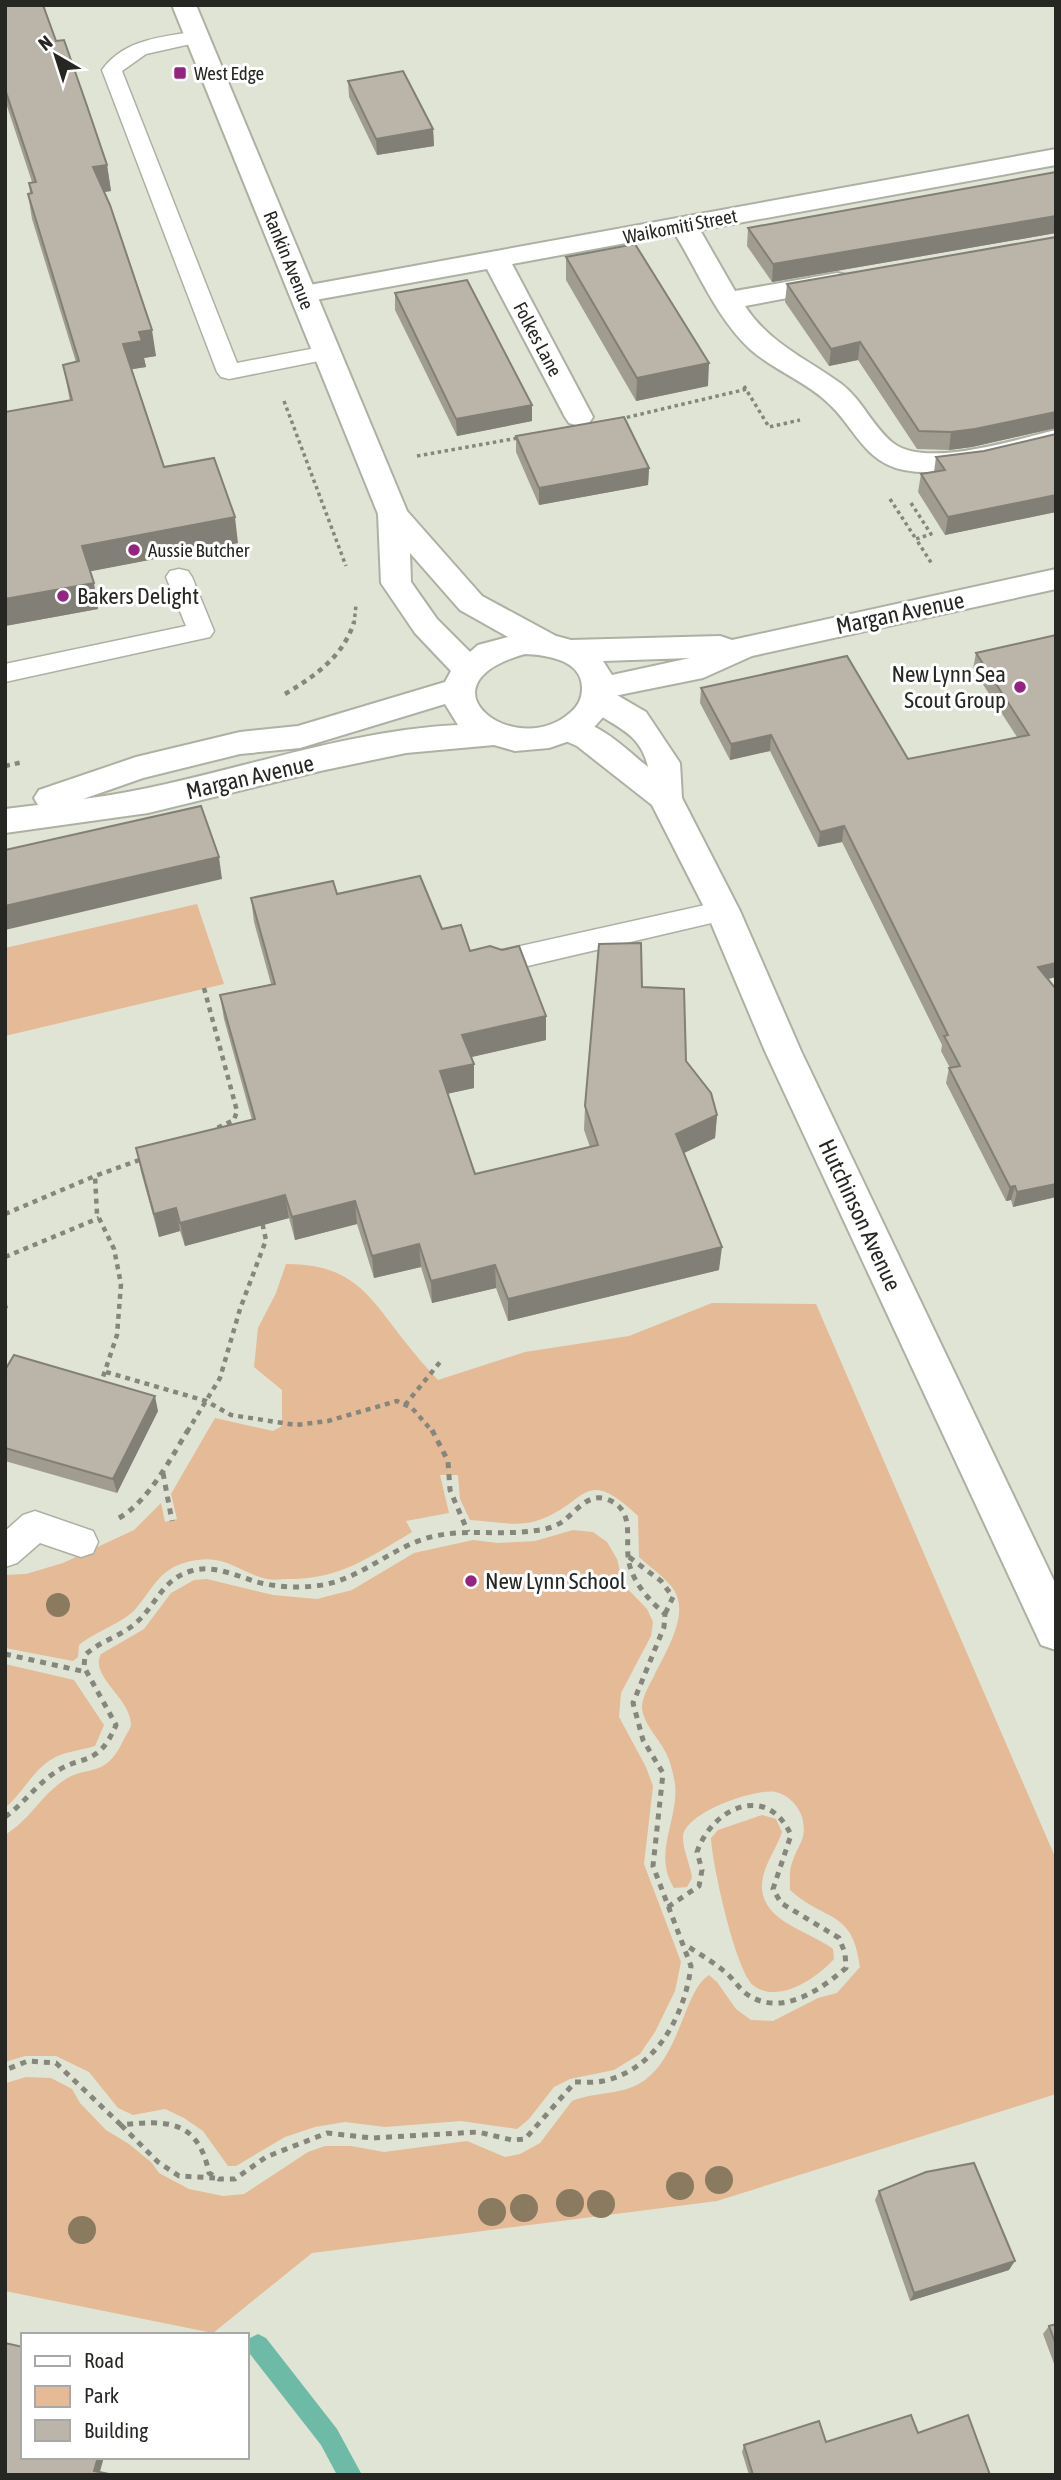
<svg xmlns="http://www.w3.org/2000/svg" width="1061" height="2480" font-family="'Asap Condensed',sans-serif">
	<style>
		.green { fill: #e4ba97 }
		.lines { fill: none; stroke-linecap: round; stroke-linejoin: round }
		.stream { fill: #6dbaa7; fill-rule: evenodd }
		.service-casing { stroke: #adb1a3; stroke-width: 3 }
		.minor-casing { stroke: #adb1a3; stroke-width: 4 }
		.tertiary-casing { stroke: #adb1a3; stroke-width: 4 }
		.secondary-casing { stroke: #adb1a3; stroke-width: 4 }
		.path-far2 { stroke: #85877d; stroke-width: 3.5; stroke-dasharray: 3.5 3.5; stroke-linecap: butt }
		.path-far1 { stroke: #85877d; stroke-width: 4.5; stroke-dasharray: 5 5; stroke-linecap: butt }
		.path { stroke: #85877d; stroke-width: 5; stroke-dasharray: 6 6; stroke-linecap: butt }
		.service { fill: #fff; fill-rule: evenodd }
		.minor { fill: #fff; fill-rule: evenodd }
		.tertiary { fill: #fff; fill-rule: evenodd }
		.secondary { fill: #fff; fill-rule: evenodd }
		.tree { fill: #8a7a60 }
		.wall { fill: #a09c90 }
		.shaded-wall { fill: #827f76 }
		.building { fill: #bab5a8; stroke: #827f76; stroke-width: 2 }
		.poi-dot { fill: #952382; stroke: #fff; stroke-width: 2.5 }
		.labels { text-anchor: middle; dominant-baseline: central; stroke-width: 6; stroke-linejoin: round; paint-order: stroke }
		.far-poi-label { font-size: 19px; fill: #262722; stroke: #fff; text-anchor: start }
		.far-street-label { font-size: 19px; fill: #262722; stroke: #fff }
		.poi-label { font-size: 23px; fill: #262722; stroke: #fff; text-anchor: start }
		.street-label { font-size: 23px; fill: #262722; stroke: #fff }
	</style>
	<rect width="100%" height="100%" fill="#e0e4d5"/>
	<g class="green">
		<path d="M 197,904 L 224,984 L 5,1036 L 5,948 Z"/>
		<path d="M 286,1264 C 354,1264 369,1296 406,1343 C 416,1356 427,1368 438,1380 L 525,1352 L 629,1336 L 712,1303 L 816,1304 L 1056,1859 L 1056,2094 L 717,2201 L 312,2253 L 213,2333 L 5,2291 L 6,2083 L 26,2077 L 51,2078 L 72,2089 L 80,2103 L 106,2130 L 129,2144 L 152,2163 L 159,2173 L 189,2189 L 223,2196 L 244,2194 L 308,2152 L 325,2146 L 351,2146 L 384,2152 L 467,2141 L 505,2157 L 520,2154 L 540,2143 L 572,2101 C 596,2091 623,2096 645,2080 C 681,2053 684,1991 709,1975 L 717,1982 L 736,2009 L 751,2020 L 773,2021 L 818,1998 L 837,1993 L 860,1967 C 853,1909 825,1922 790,1890 C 790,1881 789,1870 792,1863 C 798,1843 808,1840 802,1817 C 798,1805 788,1795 776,1792 C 755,1788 686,1812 683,1836 C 682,1848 691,1866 692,1878 L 687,1887 L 674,1888 C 652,1853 679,1820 675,1784 C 673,1773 671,1763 666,1753 C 659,1738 642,1723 642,1706 C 643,1695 650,1684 654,1676 C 665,1653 690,1615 674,1590 C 666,1578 650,1567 639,1557 L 638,1516 C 582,1463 588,1505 536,1521 C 516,1527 491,1521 470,1520 L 460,1499 L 458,1475 L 440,1475 L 449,1513 L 406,1521 L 412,1532 C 370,1557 340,1579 290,1579 C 282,1579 271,1581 263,1578 C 233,1569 223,1553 187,1562 C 160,1569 153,1588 137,1607 C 125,1623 95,1631 79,1645 L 78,1657 L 73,1661 L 5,1648 L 5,1575 L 26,1574 L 63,1563 L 134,1530 L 161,1503 L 165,1522 L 177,1519 L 171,1494 L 215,1418 L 273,1431 L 282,1426 L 282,1390 L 254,1367 L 258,1328 L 276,1293 Z"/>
		<path d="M 573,1530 L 593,1532 L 607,1542 L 617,1559 L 623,1584 L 647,1609 L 653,1622 L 651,1636 L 621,1693 L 619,1717 L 646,1767 L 653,1786 L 644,1864 L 681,1962 L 675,1991 L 655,2032 L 640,2054 L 614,2070 L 570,2079 L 554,2087 L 529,2119 L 517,2129 L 461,2121 L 385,2127 L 345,2122 L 315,2127 L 285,2137 L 236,2166 L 228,2166 L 203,2131 L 184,2118 L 165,2109 L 133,2115 L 118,2108 L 89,2072 L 56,2056 L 25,2056 L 5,2062 L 5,1835 C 29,1820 40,1798 60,1783 C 88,1762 104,1782 124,1739 C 126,1735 131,1728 131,1724 C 130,1697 89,1676 101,1654 L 144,1629 L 171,1593 L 194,1580 L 207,1579 L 273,1595 L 317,1599 L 352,1590 L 414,1553 L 473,1540 L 498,1543 L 535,1541 Z"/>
		<path d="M 5,1664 L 74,1680 L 104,1725 L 95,1746 C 82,1750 63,1752 52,1759 C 33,1770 22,1794 5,1808 Z"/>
		<path d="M 762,1815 L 776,1819 L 782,1832 C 777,1847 766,1862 763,1877 C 754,1920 806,1929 833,1949 L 834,1959 C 817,1978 779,2004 754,1986 C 736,1973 712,1864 711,1838 L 718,1830 Z"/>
	</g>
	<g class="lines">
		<path class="stream" d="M 258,2334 L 266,2338 L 337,2429 L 362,2475 L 337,2475 L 321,2445 L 250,2354 L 247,2345 L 250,2338 Z"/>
		<defs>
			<g id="service">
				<path d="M 197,31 L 204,33 L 207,37 L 204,41 L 146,54 L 122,71 L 237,363 L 326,346 L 334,348 L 338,353 L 334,358 L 229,379 L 221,377 L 217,372 L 102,70 C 124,39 162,37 197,31 Z"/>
				<path d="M 179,569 L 188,571 L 192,577 L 214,631 L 210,637 L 5,682 L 5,664 L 186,626 L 166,577 L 170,571 Z"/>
				<path d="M 723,901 L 733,904 L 737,911 L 733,918 L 502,972 L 492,969 L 488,961 L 492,953 L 502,950 Z"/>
				<path d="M 35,1511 L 93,1531 L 98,1542 L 93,1553 L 81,1557 L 40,1543 L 17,1563 L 5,1567 L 5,1531 L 23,1515 Z"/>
			</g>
			<path id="minor" d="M 1056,149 L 1056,165 L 700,230 L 735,291 L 837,273 L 847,275 L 851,281 L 847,287 L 745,306 C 769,343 805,358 840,383 C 862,399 872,426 893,443 C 926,469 1017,439 1056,430 L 1056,448 C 1011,458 949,479 904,470 C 863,462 854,425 826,401 C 804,381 774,370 751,350 C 717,319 699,273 675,234 L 512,264 L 593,417 L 589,423 L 579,426 L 569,423 L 565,417 L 487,269 L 304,302 L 294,300 L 290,294 L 294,288 L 304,286 Z"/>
			<path id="tertiary" d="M 599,688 L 610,691 L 646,712 L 680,763 L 682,798 L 740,911 L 801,1051 L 1056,1585 L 1056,1650 L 1041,1645 L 765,1051 L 706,911 L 652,805 L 577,746 L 559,738 L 555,730 L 559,722 C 592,713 624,748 648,767 C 639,724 599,725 583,699 L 588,691 Z"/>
			<path id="secondary" d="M 172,5 L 196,5 L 407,511 L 482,596 L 556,636 L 571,640 L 720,636 L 732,640 L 1056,569 L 1056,589 L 752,656 L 703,678 L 614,696 L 605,715 L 587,735 L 549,748 L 515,751 L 494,745 L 406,753 L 320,771 L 148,813 L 5,833 L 5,809 L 38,805 L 34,798 L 39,790 L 136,757 L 240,732 L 298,726 L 445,682 L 451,671 L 415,633 L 381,583 L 378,514 ZM 410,553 L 460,610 L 508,637 L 478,645 L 470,652 L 437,619 L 411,582 ZM 525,654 C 547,655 583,660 582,689 C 582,698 578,706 571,712 C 517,762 413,685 525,654 ZM 690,658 L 612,675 L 603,661 ZM 445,704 L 458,725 C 331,731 209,783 83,799 L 143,778 L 240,754 L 300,748 Z"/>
		</defs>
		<use href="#service" class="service-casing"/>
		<use href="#minor" class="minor-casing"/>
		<use href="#tertiary" class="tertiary-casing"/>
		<use href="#secondary" class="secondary-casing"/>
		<g class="path-far2">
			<path d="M 744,386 L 769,427 L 800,420"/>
			<path d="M 284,401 L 346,566"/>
			<path d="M 620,419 L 747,389"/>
			<path d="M 417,456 L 518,438"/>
			<path d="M 890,499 L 916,539"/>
			<path d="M 911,503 L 931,534 L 916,539 L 932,564"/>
			<path d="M 354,624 L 356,605"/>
		</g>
		<g class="path-far1">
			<path d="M 285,694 C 315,676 343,657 354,622"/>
			<path d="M 5,766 L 23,762"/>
			<path d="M 204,988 L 237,1111 L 234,1120 L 215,1129"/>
			<path d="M 5,1214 L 95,1176"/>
			<path d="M 5,1257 L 99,1218"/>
			<path d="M 106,1372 L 206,1401 L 231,1415 L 296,1425 L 328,1421 L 397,1401 L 412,1408 L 433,1432"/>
			<path d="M 100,1386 L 117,1335 L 121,1284 L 114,1249 L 97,1214 L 95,1176 L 142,1159"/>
			<path d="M 405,1405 L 440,1362"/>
			<path d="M 187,1432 L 220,1378 L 240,1309 L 266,1240 L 262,1222"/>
		</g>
		<g class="path">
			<path d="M 432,1430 L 448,1461 L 450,1490 L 468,1532"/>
			<path d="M 163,1473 L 172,1521"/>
			<path d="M 119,1518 C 148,1502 171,1458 188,1430"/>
			<path d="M 629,1557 L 661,1581 L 673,1597 L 665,1614"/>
			<path d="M 5,1654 L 86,1672"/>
			<path d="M 5,1817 C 22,1805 34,1788 50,1776 C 81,1752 97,1770 116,1725 L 84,1667 L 85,1655 C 101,1640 123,1636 138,1621 C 157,1603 163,1579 191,1571 C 214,1564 236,1576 257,1582 C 276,1587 297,1588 315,1586 C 356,1582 384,1553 421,1540 C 457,1527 495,1536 532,1531 C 542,1530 553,1528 562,1522 C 576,1512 587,1493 606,1499 C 637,1509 624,1540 629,1563 C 634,1584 649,1600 665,1614 L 664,1627 L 633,1703 L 643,1740 L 663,1773 L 653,1866 L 691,1966 C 685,2015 656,2070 603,2081 C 594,2083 584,2082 575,2082 L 525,2139 L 512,2140 L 478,2132 L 372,2138 L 327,2133 L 266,2157 L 235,2179 L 219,2179 L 209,2173 C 198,2119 166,2120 121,2125 L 56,2063 L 28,2061 L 5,2070"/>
			<path d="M 668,1907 L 699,1886 L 702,1870 L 697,1852 C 712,1808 767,1782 791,1835 L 773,1889 L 781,1903 L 839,1938 L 845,1953 L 846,1968 C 820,1990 782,2017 748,1995 C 739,1989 733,1978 725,1972 C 712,1961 698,1953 684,1944"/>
			<path d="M 121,2125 L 158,2162 L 179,2176 L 215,2178"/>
		</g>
		<use href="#service" class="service"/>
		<use href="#minor" class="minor"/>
		<use href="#tertiary" class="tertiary"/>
		<use href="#secondary" class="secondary"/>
	</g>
	<g class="tree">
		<circle cx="58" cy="1605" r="12"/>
		<circle cx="719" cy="2180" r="14"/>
		<circle cx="680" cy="2186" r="14"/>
		<circle cx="570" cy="2203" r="14"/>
		<circle cx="601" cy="2204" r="14"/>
		<circle cx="524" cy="2208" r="14"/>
		<circle cx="492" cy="2212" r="14"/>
		<circle cx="82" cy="2230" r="14"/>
	</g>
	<g class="wall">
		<path d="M 5,5 L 56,41 L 107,165 L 111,191 L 104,192 L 156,356 L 144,358 L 146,367 L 132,369 L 164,467 L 238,543 L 90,571 L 98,609 L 5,626 L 70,401 L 63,365 L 76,362 L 32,219 L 28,194 L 30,193 L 29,183 L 32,182 L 5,100 Z"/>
		<path d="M 348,81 L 433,129 L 434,146 L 377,155 L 349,97 Z"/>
		<path d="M 1056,172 L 1056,233 L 772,282 L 747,246 L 748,228 Z"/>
		<path d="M 1056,237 L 1056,428 L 972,447 L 949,450 L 917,449 L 858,360 L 829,366 L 785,302 L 787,284 Z"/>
		<path d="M 566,257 L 708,386 L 636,401 L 566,280 Z"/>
		<path d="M 395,293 L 532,421 L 457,436 L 395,310 Z"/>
		<path d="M 1056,434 L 1056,512 L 945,535 L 918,492 L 921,474 L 934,472 L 936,457 L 984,451 Z"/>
		<path d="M 516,436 L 649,468 L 648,485 L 539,505 L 516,452 Z"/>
		<path d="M 1056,635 L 1056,977 L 1048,979 L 1056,1197 L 1013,1207 L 1011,1200 L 1006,1201 L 946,1083 L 949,1068 L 950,1068 L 941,1051 L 942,1045 L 842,842 L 818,847 L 770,751 L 730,760 L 700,703 L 701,688 L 908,759 L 1017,737 L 973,669 L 976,653 Z"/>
		<path d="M 337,894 L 442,929 L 470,951 L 546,1016 L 546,1040 L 471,1057 L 474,1064 L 474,1088 L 447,1094 L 475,1174 L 590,1147 L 584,1130 L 585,1106 L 642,987 L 717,1115 L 715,1138 L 683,1153 L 719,1270 L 508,1321 L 496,1288 L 432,1303 L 421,1267 L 374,1278 L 357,1224 L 295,1240 L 289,1218 L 185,1246 L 180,1231 L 159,1237 L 141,1172 L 136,1148 L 252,1120 L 224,1019 L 220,995 L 271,984 L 254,922 L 251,898 Z"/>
		<path d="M 5,1370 L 158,1411 L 117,1493 L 5,1461 Z"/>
		<path d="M 879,2191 L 1009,2270 L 910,2301 L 875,2200 Z"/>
		<path d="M 1056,2324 L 1056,2369 L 1043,2334 L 1049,2326 Z"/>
		<path d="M 918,2433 L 990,2475 L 749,2475 L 742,2452 L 744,2445 L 826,2442 Z"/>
	</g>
	<g class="shaded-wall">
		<path d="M 433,129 L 434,146 L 377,155 L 376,139 Z"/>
		<path d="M 107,165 L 111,191 L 97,193 L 93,167 Z"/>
		<path d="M 1056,216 L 1056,233 L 772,282 L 773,264 Z"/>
		<path d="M 152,330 L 156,356 L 144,358 L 146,367 L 127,370 L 123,344 L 139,332 Z"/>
		<path d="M 860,342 L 858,360 L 829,366 L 831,349 Z"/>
		<path d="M 709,363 L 708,386 L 636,401 L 637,378 Z"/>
		<path d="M 532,405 L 532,421 L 457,436 L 456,419 Z"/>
		<path d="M 1056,412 L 1056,428 L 972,447 L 949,450 L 951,432 Z"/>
		<path d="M 649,468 L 648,485 L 539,505 L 539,488 Z"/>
		<path d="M 1056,495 L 1056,512 L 945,535 L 948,517 Z"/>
		<path d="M 235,517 L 238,543 L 87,572 L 82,546 Z"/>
		<path d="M 94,583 L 98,609 L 5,626 L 5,599 Z"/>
		<path d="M 771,735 L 770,751 L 730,760 L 731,744 Z"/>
		<path d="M 844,826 L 842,842 L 818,847 L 820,832 Z"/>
		<path d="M 219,857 L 222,879 L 5,930 L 5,906 Z"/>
		<path d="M 1056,963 L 1056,977 L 1035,982 L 1038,967 Z"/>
		<path d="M 546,1016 L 546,1040 L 463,1059 L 462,1035 Z"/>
		<path d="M 474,1064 L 474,1088 L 441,1095 L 440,1071 Z"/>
		<path d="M 717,1115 L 715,1138 L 674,1158 L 676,1134 Z"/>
		<path d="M 1056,1184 L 1056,1197 L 1013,1207 L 1017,1192 Z"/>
		<path d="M 1015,1186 L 1011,1200 L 1006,1201 L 1010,1187 Z"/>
		<path d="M 285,1195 L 289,1218 L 185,1246 L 180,1223 Z"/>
		<path d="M 355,1201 L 357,1224 L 295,1240 L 292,1217 Z"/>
		<path d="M 176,1208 L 180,1231 L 159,1237 L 154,1214 Z"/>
		<path d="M 419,1244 L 421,1267 L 374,1278 L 372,1256 Z"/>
		<path d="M 722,1247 L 719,1270 L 508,1321 L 508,1299 Z"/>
		<path d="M 495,1265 L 496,1288 L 432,1303 L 431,1281 Z"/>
		<path d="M 5,1297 L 8,1308 L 5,1309 Z"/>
		<path d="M 155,1396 L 158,1411 L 117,1493 L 113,1479 Z"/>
		<path d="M 1015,2261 L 1009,2270 L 910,2301 L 914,2293 Z"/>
		<path d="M 98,2457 L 104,2457 L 99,2475 L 94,2471 Z"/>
	</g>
	<g class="building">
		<path d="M 5,5 L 43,5 L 56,41 L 64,40 L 86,103 L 107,165 L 93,167 L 110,205 L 152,330 L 139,332 L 142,341 L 123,344 L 164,467 L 214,458 L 235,517 L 82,546 L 94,583 L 5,599 L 5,412 L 72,400 L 63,365 L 79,361 L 28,194 L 32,193 L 29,183 L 36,182 L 5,89 Z"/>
		<path d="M 403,71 L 433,129 L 376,139 L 348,81 Z"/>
		<path d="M 1056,172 L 1056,216 L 773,264 L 748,228 Z"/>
		<path d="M 1056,237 L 1056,412 L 975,429 L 951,432 L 919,431 L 860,342 L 831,349 L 787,284 Z"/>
		<path d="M 635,244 L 709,363 L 637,378 L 566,257 Z"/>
		<path d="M 467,280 L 532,405 L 456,419 L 395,293 Z"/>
		<path d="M 624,417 L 649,468 L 539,488 L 516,436 Z"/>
		<path d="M 1056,434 L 1056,495 L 948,517 L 921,474 L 945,470 L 936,457 L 984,451 Z"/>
		<path d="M 1056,635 L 1056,963 L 1038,967 L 1056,989 L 1056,1184 L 1017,1192 L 1015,1186 L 1010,1187 L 949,1068 L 960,1066 L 944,1036 L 948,1035 L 844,826 L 820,832 L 771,735 L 731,744 L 701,688 L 847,656 L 908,759 L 1029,735 L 976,653 Z"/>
		<path d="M 201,806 L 219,857 L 5,906 L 5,850 Z"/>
		<path d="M 420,876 L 442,929 L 461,925 L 470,951 L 490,946 L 502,950 L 519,946 L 546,1016 L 462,1035 L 474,1064 L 440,1071 L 475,1174 L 598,1145 L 585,1106 L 599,944 L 641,943 L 642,987 L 684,989 L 686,1061 L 711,1093 L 717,1115 L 676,1134 L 722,1247 L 508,1299 L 495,1265 L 431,1281 L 419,1244 L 372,1256 L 355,1201 L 292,1217 L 285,1195 L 180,1223 L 176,1208 L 154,1214 L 136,1148 L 255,1119 L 220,995 L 275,984 L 251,898 L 333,881 L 337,894 Z"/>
		<path d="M 14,1355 L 155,1396 L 113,1479 L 5,1448 L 5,1370 Z"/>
		<path d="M 974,2163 L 1015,2261 L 914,2293 L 879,2191 L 926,2172 Z"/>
		<path d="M 1056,2324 L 1056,2345 L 1049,2326 Z"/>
		<path d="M 5,2343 L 23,2347 L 23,2457 L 98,2457 L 94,2471 L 114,2475 L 5,2475 Z"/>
		<path d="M 911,2415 L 918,2433 L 968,2415 L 990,2475 L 753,2475 L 744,2445 L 819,2421 L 826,2442 Z"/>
	</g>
	<g class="poi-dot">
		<rect x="173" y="66" width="14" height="14" rx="3.5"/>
		<circle cx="134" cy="550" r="7"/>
		<circle cx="63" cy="596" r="7"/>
		<circle cx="1020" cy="687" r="7"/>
		<circle cx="471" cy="1581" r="7"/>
	</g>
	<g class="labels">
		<g class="far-poi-label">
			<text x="194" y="73">West Edge</text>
			<text x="148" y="550">Aussie Butcher</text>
		</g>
		<g class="far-street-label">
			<text transform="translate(680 226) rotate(-11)">Waikomiti Street</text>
			<text transform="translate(289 260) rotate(68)">Rankin Avenue</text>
			<text transform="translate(538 339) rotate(62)">Folkes Lane</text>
		</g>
		<g class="poi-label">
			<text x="77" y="596">Bakers Delight</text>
			<text x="1006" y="674" text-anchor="end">New Lynn Sea<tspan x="1006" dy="26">Scout Group</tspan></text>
			<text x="485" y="1581">New Lynn School</text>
		</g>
		<g class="street-label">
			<text transform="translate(900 613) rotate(-12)">Margan Avenue</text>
			<text transform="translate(250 777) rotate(-13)">Margan Avenue</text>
			<text transform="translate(860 1215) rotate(65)">Hutchinson Avenue</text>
		</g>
	</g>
	<rect width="1061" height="2480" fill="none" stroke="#262722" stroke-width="14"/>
	<rect x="21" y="2333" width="228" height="126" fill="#ffffff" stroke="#a8a9a7" stroke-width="2"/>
	<rect x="35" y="2356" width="35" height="10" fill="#ffffff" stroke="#a8a9a7" stroke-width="2"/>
	<text x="84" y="2368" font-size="21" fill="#262722">Road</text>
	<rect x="35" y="2386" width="35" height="21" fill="#e4ba97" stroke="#a8a9a7" stroke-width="2"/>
	<text x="84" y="2403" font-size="21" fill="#262722">Park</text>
	<rect x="35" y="2420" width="35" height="21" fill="#bab5a8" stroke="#a8a9a7" stroke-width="2"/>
	<text x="84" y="2438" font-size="21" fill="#262722">Building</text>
	<g transform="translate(56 56) rotate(321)" stroke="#ffffff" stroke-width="5" paint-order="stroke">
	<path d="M0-5L12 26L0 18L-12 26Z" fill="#262722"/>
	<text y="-10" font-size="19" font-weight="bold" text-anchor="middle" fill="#262722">N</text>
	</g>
</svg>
